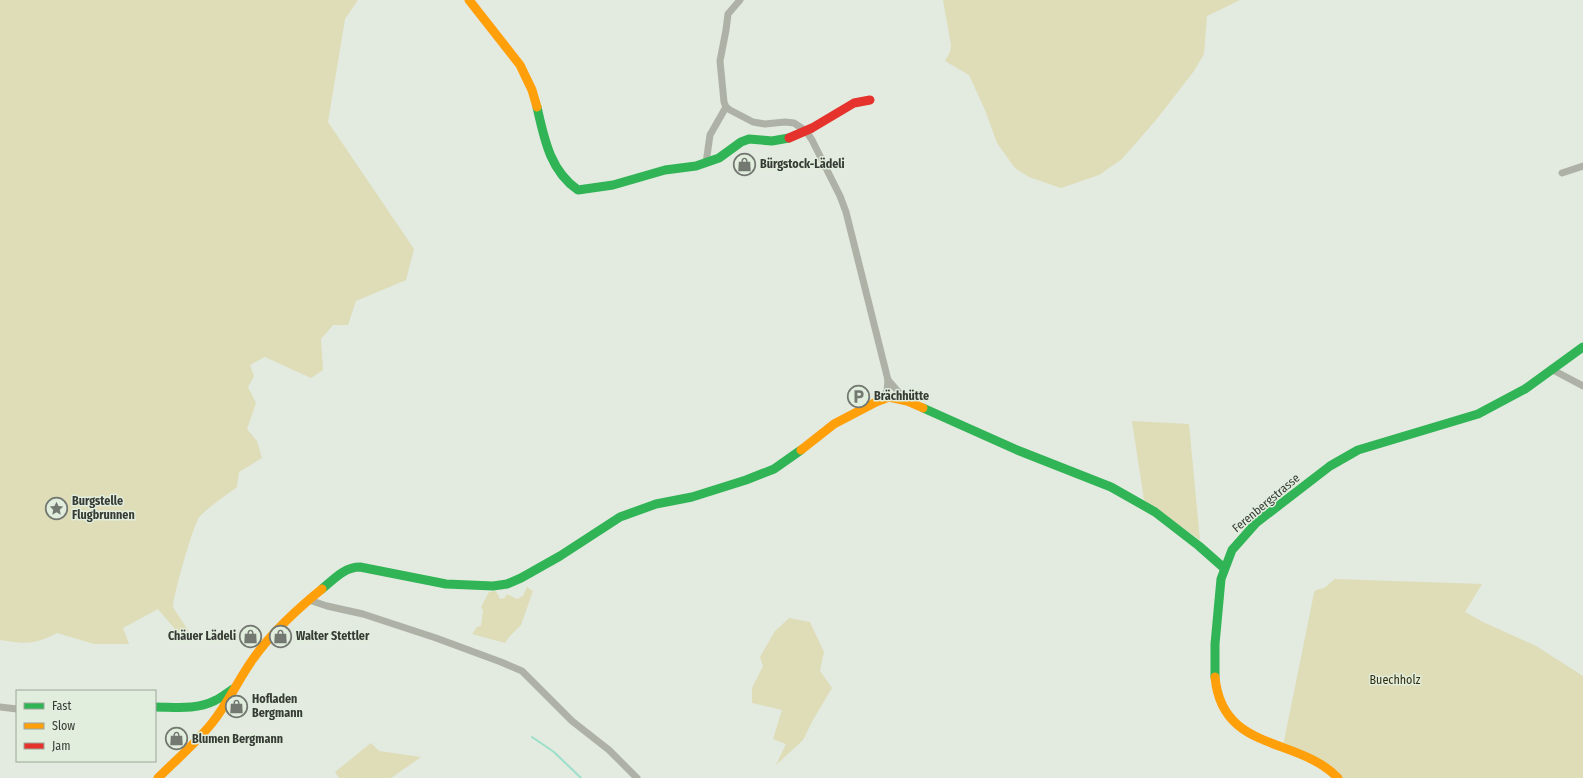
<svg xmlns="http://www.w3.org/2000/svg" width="1583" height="778" font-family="'Fira Sans Condensed',sans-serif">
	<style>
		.green { fill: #deddb7 }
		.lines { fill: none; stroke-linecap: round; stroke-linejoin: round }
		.stream { stroke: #9ce0ca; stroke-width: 2 }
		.street { stroke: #aeb2a6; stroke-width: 7 }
		.fast { stroke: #30b455; stroke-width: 9 }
		.slow { stroke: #ff9f0a; stroke-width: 9 }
		.jam { stroke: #e5322d; stroke-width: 9 }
		.labels { text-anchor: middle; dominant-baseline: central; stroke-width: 3; stroke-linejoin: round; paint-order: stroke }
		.poi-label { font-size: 12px; font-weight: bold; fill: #373b35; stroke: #e1eddd; text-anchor: start }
		.street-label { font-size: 12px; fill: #373b35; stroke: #e1eddd }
		.park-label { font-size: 12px; fill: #342f0d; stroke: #e1eddd }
	</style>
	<rect width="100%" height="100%" fill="#e3eae0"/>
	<g class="green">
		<path d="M 0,0 L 358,0 L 345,19 L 328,122 L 414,249 L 406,280 L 356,301 L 348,325 L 333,325 L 321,339 L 323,370 L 311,378 L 265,357 L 250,365 L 254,376 L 248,387 L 256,403 L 247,429 L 257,441 L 262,458 L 239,472 L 237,487 C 225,496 211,505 200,516 C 194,522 173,596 173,607 L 189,632 L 180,635 L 158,609 L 123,628 L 129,644 L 94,644 L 57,633 C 34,645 25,644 0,640 Z"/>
		<path d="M 943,0 L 1240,0 L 1207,16 L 1204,54 L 1194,71 L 1156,120 L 1122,159 L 1099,175 L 1061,188 L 1029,177 L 1015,168 L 997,143 L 985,110 L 969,75 L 945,61 L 950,52 L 951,45 Z"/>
		<path d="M 1132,421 L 1189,424 L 1200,540 L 1144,500 Z"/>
		<path d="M 1335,579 L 1482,584 L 1465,612 L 1483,622 L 1536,646 L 1583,676 L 1583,778 L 1341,778 L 1283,746 L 1314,593 L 1316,590 L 1324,588 Z"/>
		<path d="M 527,587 L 533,591 L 521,625 L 509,637 L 505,643 L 472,634 L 477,627 L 481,626 L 483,611 L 481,607 L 489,592 L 496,591 L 500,599 L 505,598 L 506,595 L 509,595 L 517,599 L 523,596 Z"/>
		<path d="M 789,618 L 810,622 L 824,652 L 820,671 L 832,688 L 813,720 L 803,740 L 776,765 L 786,744 L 773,739 L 782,710 L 752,703 L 752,688 L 763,666 L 760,657 L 775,631 Z"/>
		<path d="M 371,743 L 379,751 L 421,757 L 391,778 L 339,778 L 335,772 Z"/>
	</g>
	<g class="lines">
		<path class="stream" d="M 532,737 L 554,752 L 581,778"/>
		<g class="street">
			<path d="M 740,0 L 728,14 L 726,30 L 720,61 L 724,102 L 726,107 L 730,110 L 753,122 L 765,124 L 785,122 L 794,123 L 806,131 L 812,140 L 840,196 L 846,212 L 888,380 L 887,391 L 881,399"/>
			<path d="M 706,163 L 710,135 L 726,107"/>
			<path d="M 1562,173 L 1583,166"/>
			<path d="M 1551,369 L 1583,386"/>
			<path d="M 888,380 L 903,397"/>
			<path d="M 309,600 L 327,606 L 363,614 L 436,638 L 501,662 L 522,671 L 572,721 L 609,750 L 637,778"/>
			<path d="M 0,707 L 17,709"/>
		</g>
		<g class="fast">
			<path d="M 537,107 C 544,138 550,171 578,190 L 613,185 L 665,170 L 696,166 L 719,158 L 741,142 L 749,139 L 772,141 L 789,138"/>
			<path d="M 923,408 L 1017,450 L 1111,487 L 1155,512 L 1199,546 L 1224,568"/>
			<path d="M 322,589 C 333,580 344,567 360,567 L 446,584 L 493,586 L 507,584 L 521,578 L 560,556 L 620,517 L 656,504 L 692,497 L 746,480 L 774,469 L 801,450"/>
			<path d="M 1215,677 L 1215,644 L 1221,579 L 1232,550 L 1256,523 L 1330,466 L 1358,450 L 1478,414 L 1525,389 L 1583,347"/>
			<path d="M 155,707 C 175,707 196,710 214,701 C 221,698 227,693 233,689"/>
		</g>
		<g class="slow">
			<path d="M 469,0 L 520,65 L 532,90 L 537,107"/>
			<path d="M 801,450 L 834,424 L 876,402 L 889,397 L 907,401 L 923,408"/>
			<path d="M 1215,677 C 1222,753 1298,736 1338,778"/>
			<path d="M 158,778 C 176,760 196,743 212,723 C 228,703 238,680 253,659 C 272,632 296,610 322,589"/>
		</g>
		<path class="jam" d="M 789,138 L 812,128 L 854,103 L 870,100"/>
	</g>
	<defs>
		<symbol id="shop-ring" viewBox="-11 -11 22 22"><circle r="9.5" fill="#e1eddd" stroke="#737871" stroke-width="1.5"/><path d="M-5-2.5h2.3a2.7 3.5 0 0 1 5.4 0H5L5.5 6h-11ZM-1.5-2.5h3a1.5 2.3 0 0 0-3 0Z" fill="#737871"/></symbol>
		<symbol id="parking-ring" viewBox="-11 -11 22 22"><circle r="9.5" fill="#e1eddd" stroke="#737871" stroke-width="1.5"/><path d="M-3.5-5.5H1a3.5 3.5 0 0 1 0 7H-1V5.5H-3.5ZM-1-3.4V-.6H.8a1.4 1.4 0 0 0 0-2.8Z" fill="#737871"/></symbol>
		<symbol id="sight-ring" viewBox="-11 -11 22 22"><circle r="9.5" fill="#e1eddd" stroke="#737871" stroke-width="1.5"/><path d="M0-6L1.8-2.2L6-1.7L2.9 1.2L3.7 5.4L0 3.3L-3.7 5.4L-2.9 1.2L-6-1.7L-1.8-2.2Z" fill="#737871"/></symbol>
	</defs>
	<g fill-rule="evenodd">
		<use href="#shop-ring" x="732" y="152" width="25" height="25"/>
		<use href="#parking-ring" x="846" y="384" width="25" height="25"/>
		<use href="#sight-ring" x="44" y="496" width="25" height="25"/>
		<use href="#shop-ring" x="238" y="624" width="25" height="25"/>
		<use href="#shop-ring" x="268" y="624" width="25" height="25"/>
		<use href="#shop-ring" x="224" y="694" width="25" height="25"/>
		<use href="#shop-ring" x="164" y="726" width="25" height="25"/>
	</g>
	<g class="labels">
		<g class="poi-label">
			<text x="760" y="164">Bürgstock-Lädeli</text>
			<text x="874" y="396">Brächhütte</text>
			<text x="72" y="501">Burgstelle<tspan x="72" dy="14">Flugbrunnen</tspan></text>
			<text x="236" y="636" text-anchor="end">Chäuer Lädeli</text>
			<text x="296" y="636">Walter Stettler</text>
			<text x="252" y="699">Hofladen<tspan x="252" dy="14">Bergmann</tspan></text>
			<text x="192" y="739">Blumen Bergmann</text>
		</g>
		<g class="street-label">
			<text transform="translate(1266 503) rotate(-40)">Ferenbergstrasse</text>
		</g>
		<g class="park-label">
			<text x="1395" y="680">Buechholz</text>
		</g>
	</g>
	<rect x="16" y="690" width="140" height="72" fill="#e1eddd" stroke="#9da69a"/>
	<rect x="24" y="703" width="20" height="6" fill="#30b455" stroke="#9da69a"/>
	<text x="52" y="710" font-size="12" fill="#373b35">Fast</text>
	<rect x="24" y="723" width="20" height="6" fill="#ff9f0a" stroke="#9da69a"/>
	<text x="52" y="730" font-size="12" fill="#373b35">Slow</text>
	<rect x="24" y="743" width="20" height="6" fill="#e5322d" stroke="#9da69a"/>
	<text x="52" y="750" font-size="12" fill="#373b35">Jam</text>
</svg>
